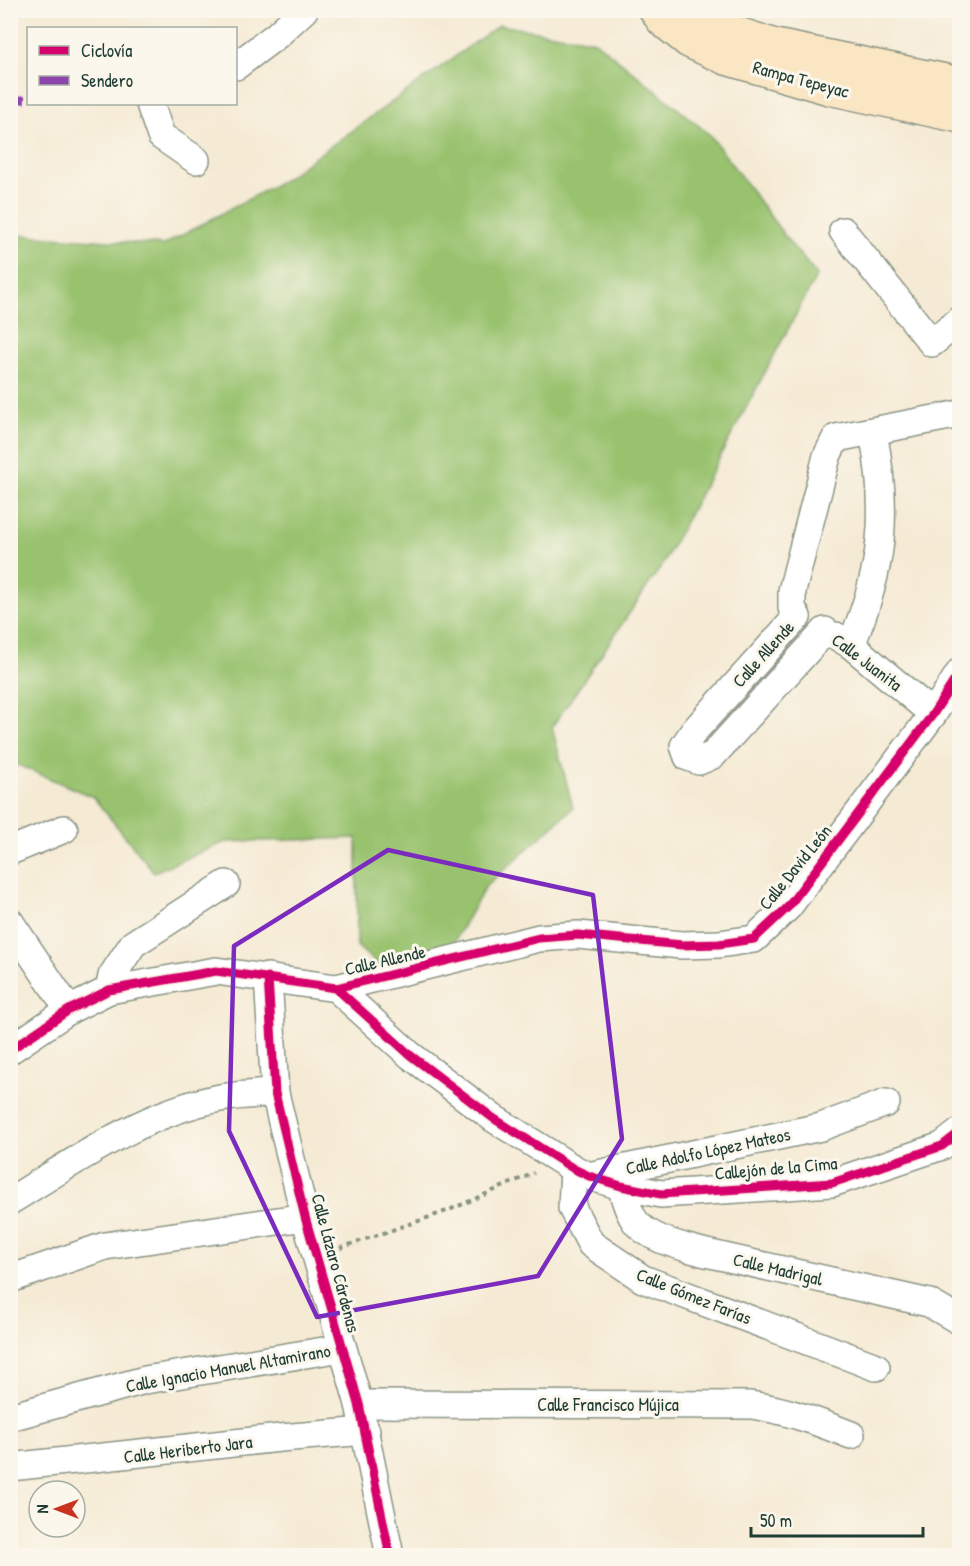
<svg xmlns="http://www.w3.org/2000/svg" width="970" height="1566" font-family="'Patrick Hand',sans-serif">
	<style>
		.green { fill: #99c26e; stroke: #5c8051; stroke-width: 1.5 }
		.lines { fill: none; stroke-linecap: round; stroke-linejoin: round }
		.street-casing { stroke: #8a9484; stroke-width: 30 }
		.secondary-casing { stroke: #8a9484; stroke-width: 36 }
		.path { stroke: #8a9484; stroke-width: 4; stroke-dasharray: 4.5 4.5; stroke-linecap: butt }
		.street { stroke: #fff; stroke-width: 27 }
		.secondary { stroke: #fbe6c4; stroke-width: 33 }
		.quiet { stroke: #8e44ad; stroke-width: 8; stroke-dasharray: 15 8; stroke-linecap: butt }
		.cycleway-casing { stroke: #fbf7ec; stroke-width: 13 }
		.cycleway { stroke: #d6006c; stroke-width: 9 }
		.marked { fill: none; stroke: #7b2cbf; stroke-width: 4.5; stroke-linejoin: round }
		.labels { text-anchor: middle; dominant-baseline: central; stroke-width: 6; stroke-linejoin: round; paint-order: stroke }
		.street-label { font-size: 18px; fill: #1f3d34; stroke: #fbf7ec }
	</style>
	<rect width="100%" height="100%" fill="#fbf7ec"/>
	<filter id="ink" filterUnits="userSpaceOnUse"><feTurbulence type="fractalNoise" baseFrequency=".0167" numOctaves="2"/><feDisplacementMap in="SourceGraphic" scale="12" xChannelSelector="R" yChannelSelector="G"/><feConvolveMatrix kernelMatrix="1 2 1 2 8 2 1 2 1" color-interpolation-filters="sRGB"/></filter>
	<filter id="wash" filterUnits="userSpaceOnUse"><feTurbulence type="fractalNoise" baseFrequency=".008" numOctaves="4" result="noise"/><feDisplacementMap in="SourceGraphic" scale="24" xChannelSelector="R" yChannelSelector="G"/><feGaussianBlur stdDeviation="1.35" result="paint"/><feColorMatrix in="noise" values="0 0 0 0 0 0 0 0 0 0 0 0 0 0 0 0 0 1.4 0 .05"/><feComposite in="paint" operator="in"/></filter>
	<g filter="url(#wash)">
		<rect width="100%" height="100%" fill="#f5ead4"/>
		<path class="green" d="M 499,25 L 595,41 L 710,135 L 790,243 L 817,275 L 662,565 L 552,727 L 573,808 L 486,886 L 442,963 L 389,975 L 357,946 L 357,838 L 225,842 L 154,872 L 93,797 L 11,762 L 10,234 L 164,245 L 282,181 Z"/>
	</g>
	<g filter="url(#ink)">
		<g class="lines">
			<defs>
				<g id="street">
					<path d="M 236,66 L 277,35 L 304,10"/>
					<path d="M 150,104 L 161,136 L 196,160"/>
					<path d="M 843,231 L 932,343 L 960,320"/>
					<path d="M 797,617 L 694,731 L 684,746 L 688,757 L 699,761 L 713,755 L 825,631"/>
					<path d="M 797,617 L 792,608 L 792,591 L 827,456 L 836,438 L 960,414"/>
					<path d="M 836,636 L 851,645 L 933,714"/>
					<path d="M 851,645 C 883,569 889,514 873,432"/>
					<path d="M 10,851 L 64,829"/>
					<path d="M 10,922 L 69,1010"/>
					<path d="M 268,977 L 275,1093 L 305,1217 L 359,1404 L 390,1556"/>
					<path d="M 336,988 L 410,1055 L 493,1118 L 574,1169 L 589,1176 L 621,1186 L 661,1194 L 832,1183 L 942,1146 L 960,1132"/>
					<path d="M 109,990 L 112,976 L 133,944 L 226,884"/>
					<path d="M 10,1050 L 69,1010 L 109,990 L 216,971 L 336,988 L 539,938 L 578,935 L 682,945 L 719,944 L 754,939 L 788,907 L 933,714 L 960,672"/>
					<path d="M 574,1169 L 572,1208 L 591,1244 L 643,1279 L 876,1367"/>
					<path d="M 593,1175 L 821,1127 L 886,1103"/>
					<path d="M 621,1186 C 625,1198 627,1210 635,1221 C 648,1239 681,1246 702,1252 L 929,1303 L 960,1321"/>
					<path d="M 10,1201 C 75,1161 144,1112 220,1098 C 238,1095 257,1094 275,1093"/>
					<path d="M 10,1279 L 105,1246 L 305,1217"/>
					<path d="M 359,1404 L 751,1405 C 787,1410 818,1422 851,1435"/>
					<path d="M 10,1417 L 145,1380 L 342,1348"/>
					<path d="M 10,1467 L 280,1438 L 366,1431"/>
				</g>
				<g id="secondary">
					<path d="M 656,10 L 663,20 L 689,41 L 726,58 L 829,88 L 960,116"/>
					<path d="M 682,10 L 735,33 L 775,46 L 960,84"/>
				</g>
			</defs>
			<use href="#street" class="street-casing"/>
			<use href="#secondary" class="secondary-casing"/>
			<path class="path" d="M 340,1248 L 447,1211 L 534,1173"/>
			<use href="#street" class="street"/>
			<use href="#secondary" class="secondary"/>
			<path class="quiet" d="M 10,99 L 28,100"/>
			<defs>
				<g id="cycleway">
					<path d="M 268,977 L 275,1093 L 305,1217 L 359,1404 L 390,1556"/>
					<path d="M 336,988 L 410,1055 L 493,1118 L 574,1169 L 589,1176 L 621,1186 L 661,1194 L 832,1183 L 942,1146 L 960,1132"/>
					<path d="M 10,1050 L 69,1010 L 109,990 L 216,971 L 336,988 L 539,938 L 578,935 L 682,945 L 719,944 L 754,939 L 788,907 L 933,714 L 960,672"/>
				</g>
			</defs>
			<use href="#cycleway" class="cycleway-casing"/>
			<use href="#cycleway" class="cycleway"/>
		</g>
	</g>
	<path class="marked" d="M 388,850 L 593,895 L 622,1139 L 538,1276 L 317,1317 L 229,1131 L 234,946 Z"/>
	<g class="labels">
		<g class="street-label">
			<text transform="translate(801 79) rotate(15)">Rampa Tepeyac</text>
			<text transform="translate(763 654) rotate(-48)">Calle Allende</text>
			<text transform="translate(867 662) rotate(37)">Calle Juanita</text>
			<text transform="translate(795 867) rotate(-51)">Calle David León</text>
			<text transform="translate(385 960) rotate(-13)">Calle Allende</text>
			<text transform="translate(708 1151) rotate(-12)">Calle Adolfo López Mateos</text>
			<text transform="translate(776 1168) rotate(-5)">Callejón de la Cima</text>
			<text transform="translate(336 1263) rotate(75)">Calle Lázaro Cárdenas</text>
			<text transform="translate(778 1269) rotate(13)">Calle Madrigal</text>
			<text transform="translate(694 1296) rotate(22)">Calle Gómez Farías</text>
			<text transform="translate(228 1368) rotate(-10)">Calle Ignacio Manuel Altamirano</text>
			<text x="608" y="1404">Calle Francisco Mújica</text>
			<text transform="translate(188 1449) rotate(-7)">Calle Heriberto Jara</text>
		</g>
	</g>
	<rect width="970" height="1566" fill="none" stroke="#fbf7ec" stroke-width="36"/>
	<rect x="27" y="27" width="210" height="78" fill="#fbf7ec" stroke="#a3ada2" stroke-width="1.5"/>
	<rect x="39" y="46" width="30" height="9" fill="#d6006c" stroke="#a3ada2" stroke-width="1.5"/>
	<text x="81" y="57" font-size="18" fill="#1f3d34">Ciclovía</text>
	<rect x="39" y="76" width="30" height="9" fill="#8e44ad" stroke="#a3ada2" stroke-width="1.5"/>
	<text x="81" y="87" font-size="18" fill="#1f3d34">Sendero</text>
	<g transform="translate(57 1509) rotate(270)"><circle r="28" fill="#fbf7ec" stroke="#a3ada2" stroke-width="1.5"/>
	<path d="M0-4.5L10 22L0 15L-10 22Z" fill="#c8321e"/>
	<text y="-9" font-size="16" font-weight="bold" text-anchor="middle" fill="#1f3d34">N</text>
	</g>
	<path d="M751 1527v9h172v-9" fill="none" stroke="#1f3d34" stroke-width="3"/>
	<text x="760" y="1527" font-size="18" fill="#1f3d34" stroke="#fbf7ec" stroke-width="4.5" paint-order="stroke">50 m</text>
</svg>
